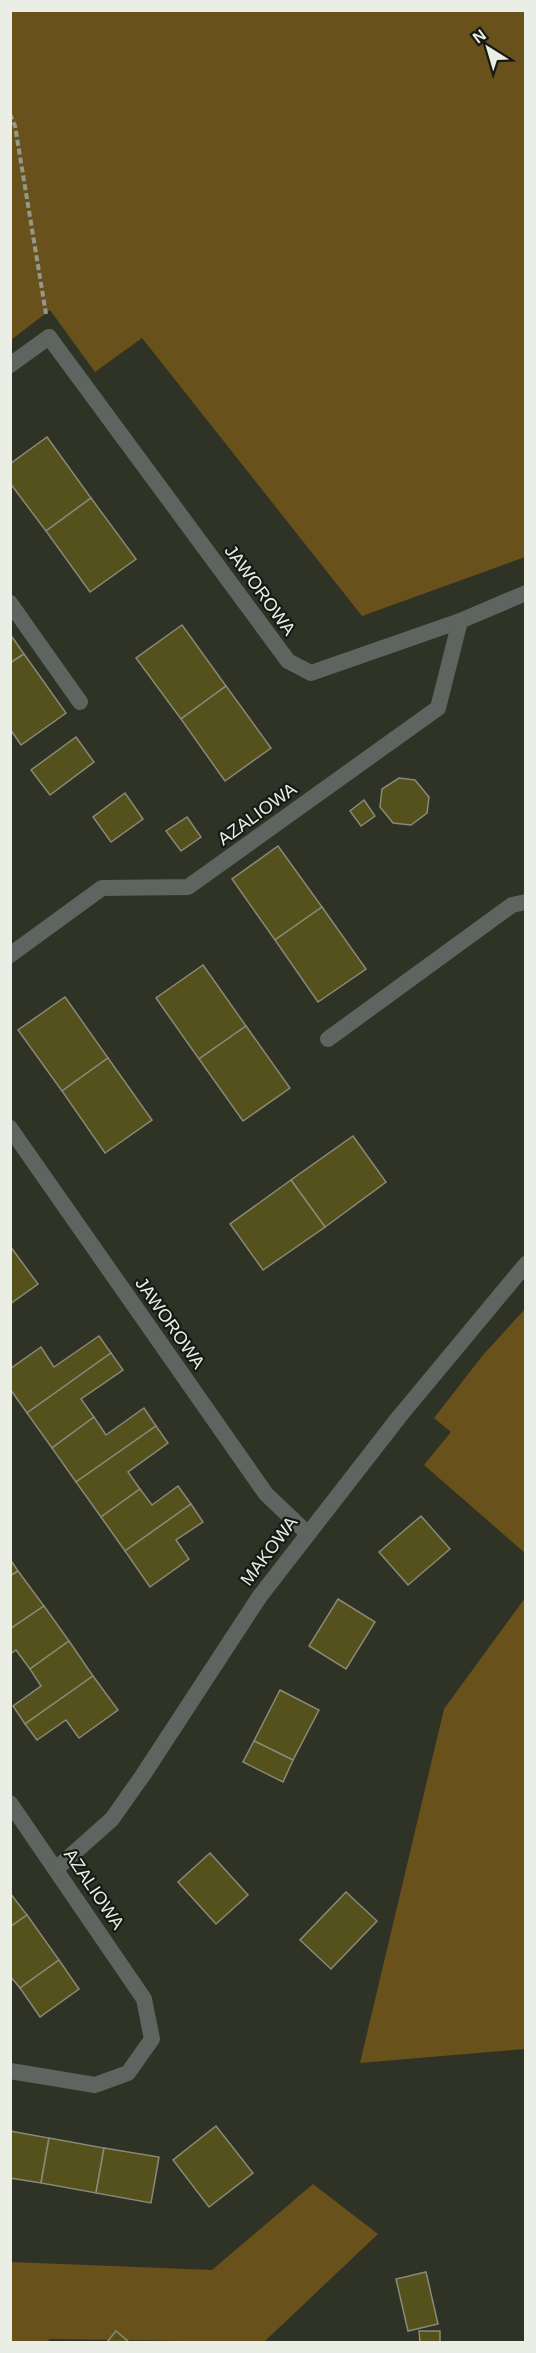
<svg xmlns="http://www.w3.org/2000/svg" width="536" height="2353" font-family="Helvetica,sans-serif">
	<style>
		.green { fill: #69511c }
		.building { fill: #55511d; stroke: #8a8978; stroke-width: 1.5 }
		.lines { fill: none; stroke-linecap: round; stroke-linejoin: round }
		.path { stroke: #93988c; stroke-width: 4; stroke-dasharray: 6 3; stroke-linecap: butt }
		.service { stroke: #5e645f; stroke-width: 16 }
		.minor { stroke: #5e645f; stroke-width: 16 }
		.labels { text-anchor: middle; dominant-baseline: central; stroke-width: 4.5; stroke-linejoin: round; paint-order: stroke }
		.street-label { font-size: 18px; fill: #eaeee5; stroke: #171a14 }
	</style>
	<rect width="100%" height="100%" fill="#2e3325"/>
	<g class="green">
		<path d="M 11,10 L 525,11 L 525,557 L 362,616 L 142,338 L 95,372 L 50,310 L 11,340 Z"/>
		<path d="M 525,1309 L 525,1553 L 424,1465 L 451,1432 L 434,1418 L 483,1355 Z"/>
		<path d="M 525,1598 L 525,2049 L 360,2063 L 444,1709 Z"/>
		<path d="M 313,2184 L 378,2234 L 264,2342 L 49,2339 L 48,2342 L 11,2342 L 11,2262 L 212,2270 Z"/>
	</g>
	<g class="building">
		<path d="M 47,437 L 91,498 L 46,531 L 10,483 L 10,464 Z"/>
		<path d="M 91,498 L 136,559 L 90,592 L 46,531 Z"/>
		<path d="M 182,625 L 226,686 L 181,719 L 136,658 Z"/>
		<path d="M 10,634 L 24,654 L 10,663 Z"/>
		<path d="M 24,654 L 66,713 L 21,745 L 10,729 L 10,663 Z"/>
		<path d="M 226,686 L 271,748 L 225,781 L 181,719 Z"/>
		<path d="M 76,737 L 94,762 L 50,795 L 31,770 Z"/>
		<path d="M 399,778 L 415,780 L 429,797 L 427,813 L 411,825 L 393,823 L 380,807 L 382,789 Z"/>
		<path d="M 125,793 L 143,819 L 111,842 L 93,817 Z"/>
		<path d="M 364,800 L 375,816 L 361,826 L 350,811 Z"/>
		<path d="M 187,817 L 201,837 L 181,851 L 166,831 Z"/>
		<path d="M 278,846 L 322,907 L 275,940 L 232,879 Z"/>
		<path d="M 322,907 L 366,969 L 318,1002 L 275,940 Z"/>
		<path d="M 203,965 L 246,1026 L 199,1059 L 156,998 Z"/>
		<path d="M 65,997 L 108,1058 L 62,1091 L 18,1030 Z"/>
		<path d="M 246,1026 L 290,1088 L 243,1121 L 199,1059 Z"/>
		<path d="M 108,1058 L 152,1120 L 105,1153 L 62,1091 Z"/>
		<path d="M 353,1136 L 386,1182 L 325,1227 L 291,1180 Z"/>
		<path d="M 291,1180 L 325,1227 L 263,1270 L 230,1224 Z"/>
		<path d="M 10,1246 L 38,1284 L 10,1304 Z"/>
		<path d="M 99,1336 L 111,1353 L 27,1413 L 10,1389 L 10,1369 L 41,1347 L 54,1367 Z"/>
		<path d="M 111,1353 L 123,1370 L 81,1399 L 94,1417 L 52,1448 L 27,1413 Z"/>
		<path d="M 144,1408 L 156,1426 L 76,1482 L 52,1448 L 94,1417 L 106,1435 Z"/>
		<path d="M 156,1426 L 168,1443 L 128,1472 L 140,1489 L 101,1517 L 76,1482 Z"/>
		<path d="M 178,1486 L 191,1504 L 125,1551 L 101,1517 L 140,1489 L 152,1505 Z"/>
		<path d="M 191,1504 L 203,1522 L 176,1540 L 189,1559 L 150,1587 L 125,1551 Z"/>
		<path d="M 421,1516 L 450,1549 L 408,1585 L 379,1552 Z"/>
		<path d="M 10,1559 L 18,1571 L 10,1576 Z"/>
		<path d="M 18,1571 L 44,1606 L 10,1629 L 10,1576 Z"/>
		<path d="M 338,1599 L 375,1622 L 346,1669 L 309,1646 Z"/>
		<path d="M 44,1606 L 69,1641 L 30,1669 L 16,1650 L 10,1654 L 10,1629 Z"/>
		<path d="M 69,1641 L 93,1676 L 25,1724 L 13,1706 L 41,1686 L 30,1669 Z"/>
		<path d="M 93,1676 L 118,1710 L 79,1738 L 66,1720 L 37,1740 L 25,1724 Z"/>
		<path d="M 280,1690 L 319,1710 L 293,1760 L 254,1741 Z"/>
		<path d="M 254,1741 L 293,1760 L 283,1782 L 243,1762 Z"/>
		<path d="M 210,1853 L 248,1895 L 216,1924 L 178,1882 Z"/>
		<path d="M 346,1892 L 377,1921 L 331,1969 L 300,1940 Z"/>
		<path d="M 10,1893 L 27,1915 L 10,1927 Z"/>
		<path d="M 27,1915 L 59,1960 L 20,1988 L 10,1976 L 10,1927 Z"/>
		<path d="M 59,1960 L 79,1989 L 40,2017 L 20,1988 Z"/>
		<path d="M 216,2126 L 253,2173 L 209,2207 L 173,2160 Z"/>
		<path d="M 10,2131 L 49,2138 L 41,2183 L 10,2178 Z"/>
		<path d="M 49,2138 L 104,2148 L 96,2193 L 41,2183 Z"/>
		<path d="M 104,2148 L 159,2157 L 151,2203 L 96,2193 Z"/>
		<path d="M 426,2272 L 438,2324 L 408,2331 L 396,2279 Z"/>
		<path d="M 116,2331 L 129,2342 L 107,2342 Z"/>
		<path d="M 419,2331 L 440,2331 L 440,2342 L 420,2342 Z"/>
	</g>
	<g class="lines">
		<path class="path" d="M 10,114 L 15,126 L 46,314"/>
		<g class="service">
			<path d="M 10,365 L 49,337"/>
			<path d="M 10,603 L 80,702"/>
			<path d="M 328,1039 L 512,905 L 526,902"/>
		</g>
		<g class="minor">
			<path d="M 49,337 L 288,661 L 311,673 L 460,621 L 526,593"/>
			<path d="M 10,955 L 102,888 L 188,887 L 438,708 L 460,621"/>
			<path d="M 10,1128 L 266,1494 L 307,1533"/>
			<path d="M 10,1803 L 144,1999 L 152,2039 L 128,2073 L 95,2085 L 10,2071"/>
			<path d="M 57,1868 L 112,1819 L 143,1775 L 260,1596 L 399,1417 L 526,1264"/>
		</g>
	</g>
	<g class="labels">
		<g class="street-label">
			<text transform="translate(260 590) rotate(54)">JAWOROWA</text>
			<text transform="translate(257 814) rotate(-36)">AZALIOWA</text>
			<text transform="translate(170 1323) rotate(55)">JAWOROWA</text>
			<text transform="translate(269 1551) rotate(-53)">MAKOWA</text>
			<text transform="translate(94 1889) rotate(56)">AZALIOWA</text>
		</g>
	</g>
	<rect width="536" height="2353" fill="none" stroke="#eaeee5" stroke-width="24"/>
	<g transform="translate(488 48) rotate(323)" stroke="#171a14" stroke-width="4.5" paint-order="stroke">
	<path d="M0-4.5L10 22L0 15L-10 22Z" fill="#eaeee5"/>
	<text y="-9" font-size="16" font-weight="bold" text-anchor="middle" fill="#eaeee5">N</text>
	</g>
</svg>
